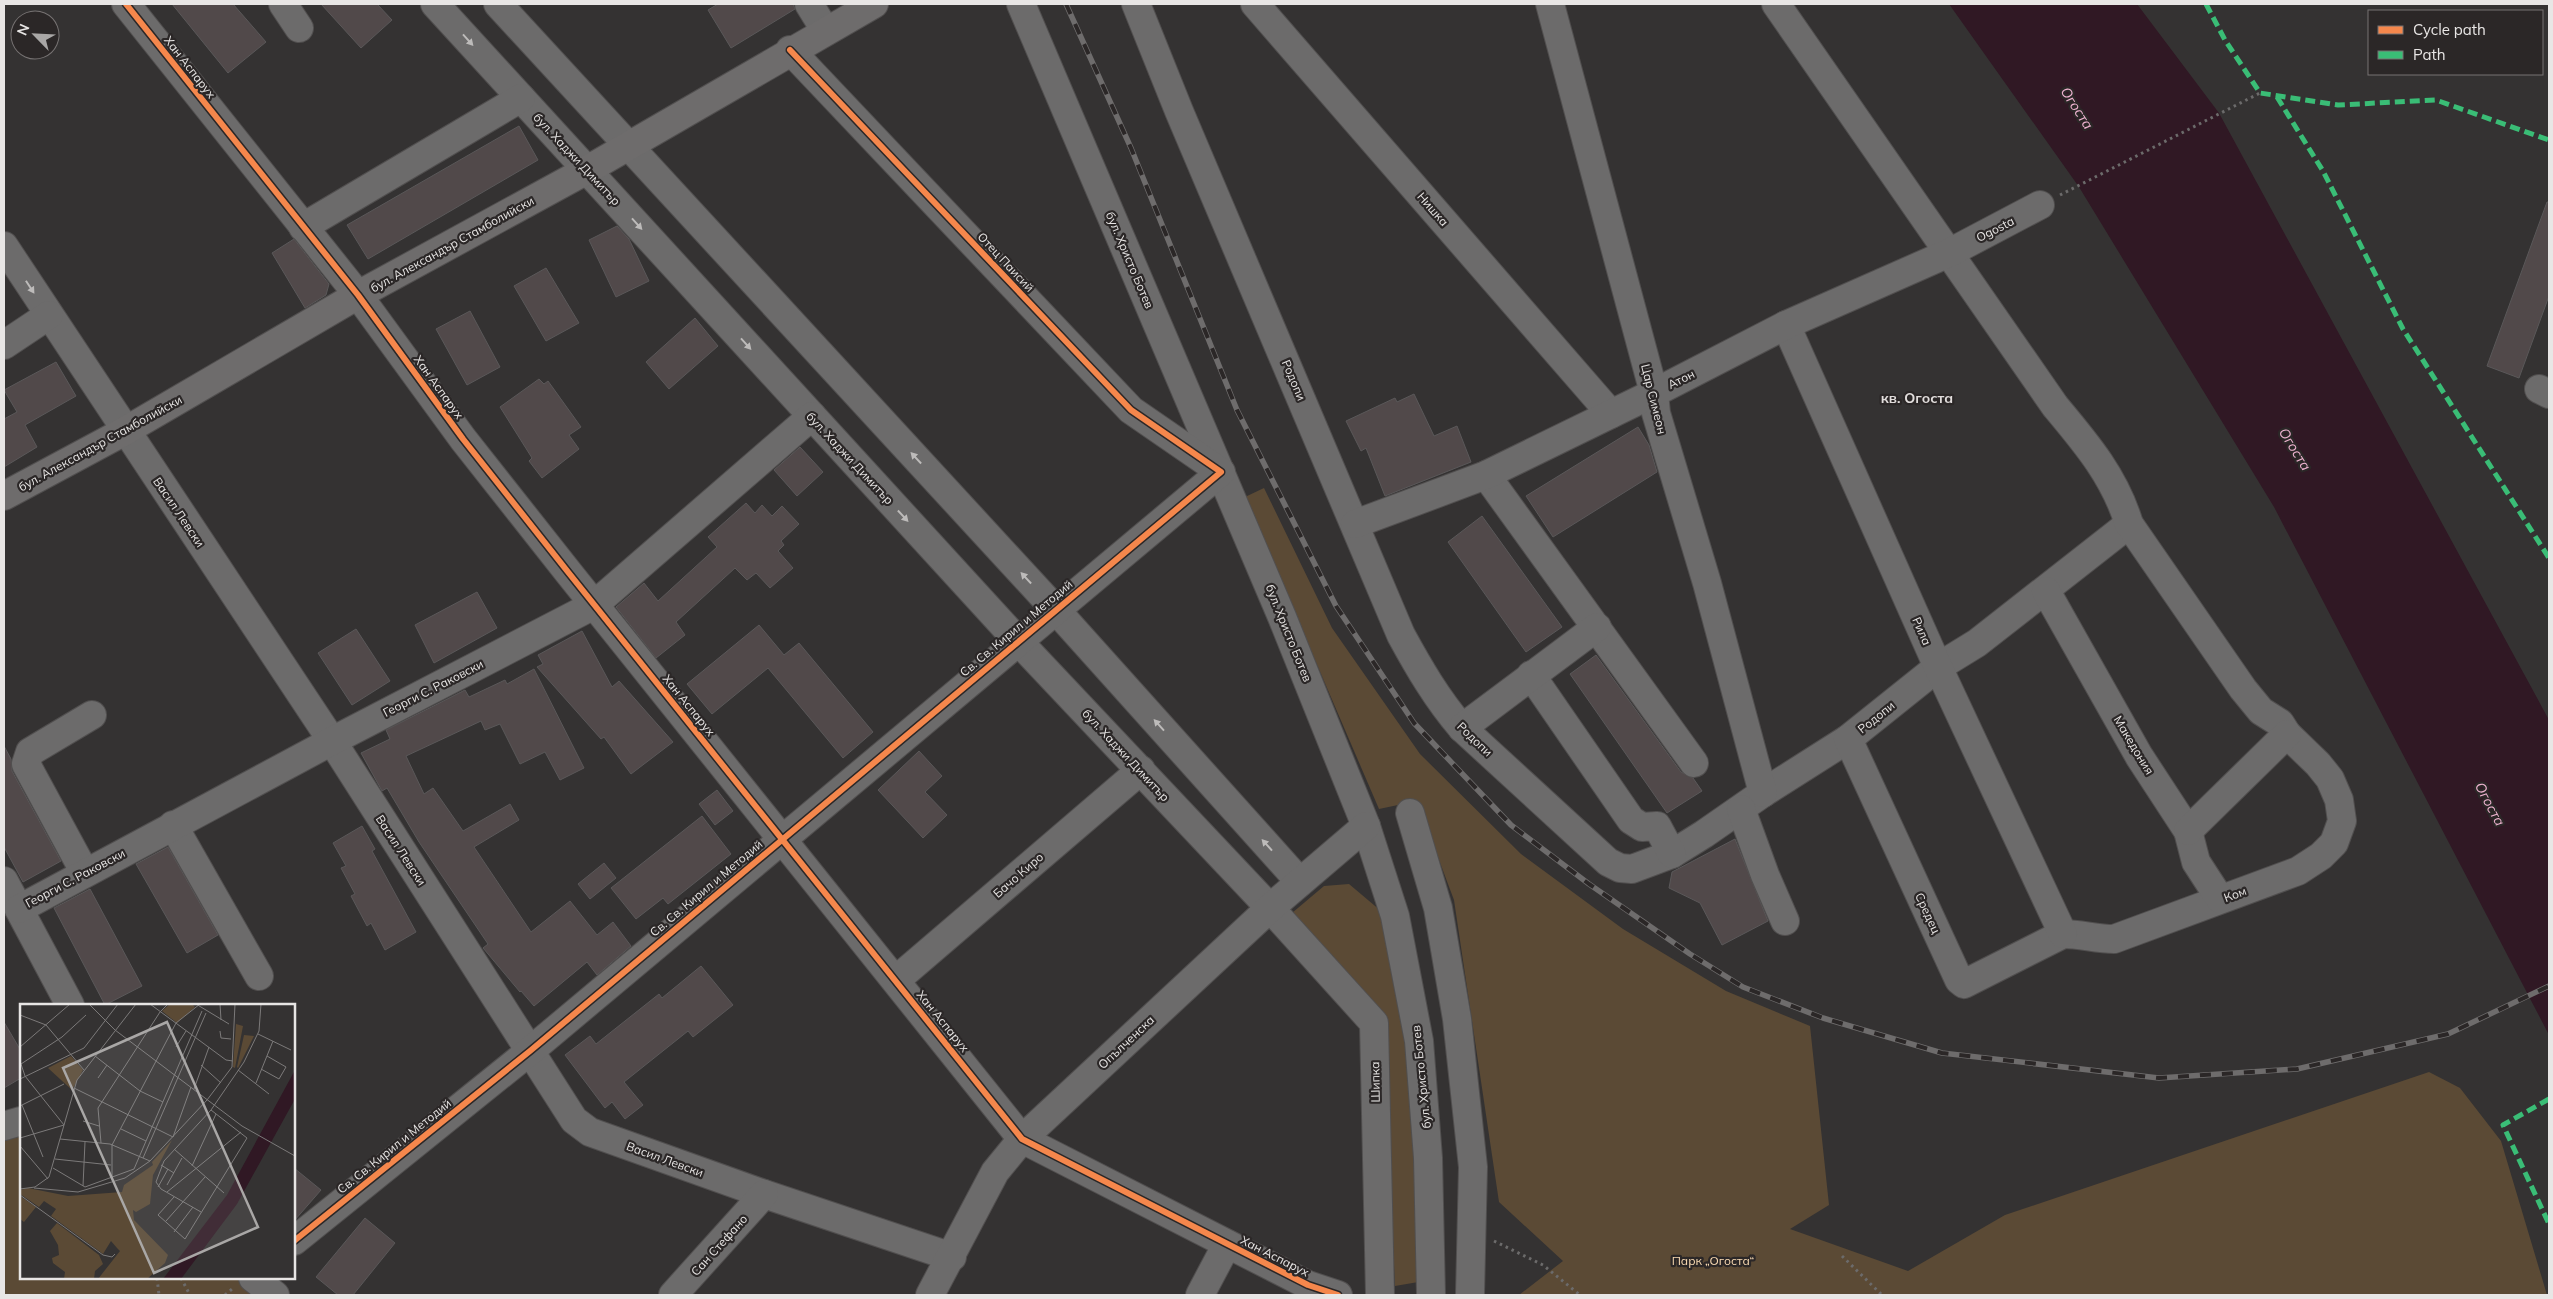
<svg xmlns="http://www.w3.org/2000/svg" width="2553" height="1299" font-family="Mulish,sans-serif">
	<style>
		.green { fill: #5b4a35 }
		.water { fill: #301824 }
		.building { fill: #51494a; stroke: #5a5859 }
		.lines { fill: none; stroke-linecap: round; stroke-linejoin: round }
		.minor-casing { stroke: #514f4f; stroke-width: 30 }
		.major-casing { stroke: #514f4f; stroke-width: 30 }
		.path { stroke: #6c6b6b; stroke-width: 3; stroke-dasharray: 2.5 4; stroke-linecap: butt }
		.minor { stroke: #6c6b6b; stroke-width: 28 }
		.major { stroke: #6e6c6c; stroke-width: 28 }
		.rail-casing { stroke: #6e6c6c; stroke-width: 5.5 }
		.rail { stroke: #2b2727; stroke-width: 4; stroke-dasharray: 11; stroke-linecap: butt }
		.quiet { stroke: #3abd76; stroke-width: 5; stroke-dasharray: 10 5; stroke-linecap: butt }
		.cycleway-casing { stroke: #2b2727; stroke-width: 9 }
		.cycleway { stroke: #f5874c; stroke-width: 6 }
		.oneway { fill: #bdbbba }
		.labels { text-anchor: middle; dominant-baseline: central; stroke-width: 4.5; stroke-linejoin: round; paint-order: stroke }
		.street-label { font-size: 12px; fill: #e8e6e5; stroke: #2b2727 }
		.park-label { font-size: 12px; fill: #fadbb3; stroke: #2b2727 }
		.water-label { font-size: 14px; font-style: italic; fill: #eeb3d0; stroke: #2b2727 }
		.neighbourhood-label { font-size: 14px; font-weight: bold; fill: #e1dddc; stroke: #2b2727 }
		.inset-road { fill: none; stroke: #7c7a7a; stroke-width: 1 }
		.view { fill: #a9a7a6; fill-opacity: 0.15; stroke: #a9a7a6; stroke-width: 2.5 }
		.inset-edge { fill: none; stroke: #e8e6e5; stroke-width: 2.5 }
	</style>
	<rect width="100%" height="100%" fill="#343232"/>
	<g class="green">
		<path d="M 1264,488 L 1332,628 L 1420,754 L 1521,854 L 1623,929 L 1726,991 L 1810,1026 L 1829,1205 L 1790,1229 L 1908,1271 L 2005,1215 L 2429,1072 L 2460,1088 L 2501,1141 L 2547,1295 L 1519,1295 L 1563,1261 L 1499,1202 L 1454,900 L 1417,801 L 1379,809 L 1245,497 Z"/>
		<path d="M 1349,884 L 1381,911 L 1410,1040 L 1430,1280 L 1395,1286 L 1383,1018 L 1292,913 L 1324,886 Z"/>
		<path d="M 21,1128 L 21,1278 L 243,1278 L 262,1295 L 4,1295 L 4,1133 Z"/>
	</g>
	<path class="water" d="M 1949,4 L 2137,4 L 2219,113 L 2549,720 L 2549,1035 L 2274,507 L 2079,187 Z"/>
	<g class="building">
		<path d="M 172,4 L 233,4 L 266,42 L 228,73 Z"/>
		<path d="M 321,4 L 377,4 L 392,20 L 361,48 Z"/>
		<path d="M 718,4 L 793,4 L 795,9 L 731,48 L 708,10 Z"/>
		<path d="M 519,126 L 538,160 L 368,259 L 347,225 Z"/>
		<path d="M 2547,202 L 2549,202 L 2549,296 L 2519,378 L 2487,366 Z"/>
		<path d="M 617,226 L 629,239 L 649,281 L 616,297 L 589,240 Z"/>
		<path d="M 294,239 L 329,284 L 326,295 L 305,308 L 272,253 Z"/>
		<path d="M 546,268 L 579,323 L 546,341 L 514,286 Z"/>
		<path d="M 470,311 L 500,367 L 467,385 L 436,329 Z"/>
		<path d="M 695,318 L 718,346 L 669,389 L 646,362 Z"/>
		<path d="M 56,362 L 76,396 L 25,425 L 37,447 L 4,467 L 4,419 L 17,412 L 4,390 Z"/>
		<path d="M 539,379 L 544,384 L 548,381 L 581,427 L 569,435 L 579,449 L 542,478 L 529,461 L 532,458 L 500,407 Z"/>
		<path d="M 1414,394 L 1434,436 L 1457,426 L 1471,462 L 1385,496 L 1366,448 L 1361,451 L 1346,421 L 1395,398 L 1397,402 Z"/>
		<path d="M 1638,427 L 1649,445 L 1657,472 L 1553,537 L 1526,496 Z"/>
		<path d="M 800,447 L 823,472 L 797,496 L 774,470 Z"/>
		<path d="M 746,503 L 755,513 L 762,505 L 772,516 L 782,506 L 799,524 L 781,541 L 784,545 L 778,551 L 793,568 L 770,588 L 756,573 L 747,580 L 735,568 L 676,622 L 685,635 L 656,658 L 616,607 L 644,583 L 658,601 L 717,547 L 708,537 Z"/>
		<path d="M 1482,516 L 1562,627 L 1526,652 L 1448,542 Z"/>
		<path d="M 477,592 L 497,628 L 434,663 L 415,625 Z"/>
		<path d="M 759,625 L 784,655 L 799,643 L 873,732 L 843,758 L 768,668 L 712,714 L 687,684 Z"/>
		<path d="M 356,629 L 390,681 L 352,705 L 318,653 Z"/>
		<path d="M 582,631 L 612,687 L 619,681 L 673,742 L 631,774 L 604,737 L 601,739 L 537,667 L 543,664 L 538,655 Z"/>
		<path d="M 1596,655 L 1681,772 L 1693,778 L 1702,791 L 1667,813 L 1570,674 Z"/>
		<path d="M 534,669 L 584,768 L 560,780 L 545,752 L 520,764 L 500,724 L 485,730 L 481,721 L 406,756 L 424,794 L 433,788 L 463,831 L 510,804 L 519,820 L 474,847 L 531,932 L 570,901 L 597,935 L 613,922 L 631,946 L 597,975 L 587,962 L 534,1006 L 521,991 L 520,992 L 483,948 L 488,944 L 419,842 L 387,788 L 382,791 L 361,753 L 390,739 L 386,730 L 465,690 L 469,697 L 505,680 L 507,684 Z"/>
		<path d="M 4,746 L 11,759 L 12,771 L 61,861 L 23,882 L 4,847 Z"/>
		<path d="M 919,751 L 942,776 L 925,792 L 947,815 L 923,838 L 878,790 Z"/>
		<path d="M 717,790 L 733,811 L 715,825 L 699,804 Z"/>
		<path d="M 702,816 L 731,854 L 668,904 L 663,898 L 636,919 L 611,888 Z"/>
		<path d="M 362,826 L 375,849 L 372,851 L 416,932 L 385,950 L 371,923 L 367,926 L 351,896 L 355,894 L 341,868 L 346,866 L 333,843 Z"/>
		<path d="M 1735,839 L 1768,921 L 1722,945 L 1700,903 L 1669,888 L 1672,872 Z"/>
		<path d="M 168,847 L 218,935 L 187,953 L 136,864 Z"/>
		<path d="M 604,863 L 616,878 L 590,899 L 578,884 Z"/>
		<path d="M 90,889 L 142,986 L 105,1005 L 54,908 Z"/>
		<path d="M 701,966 L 733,1005 L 693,1037 L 688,1031 L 624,1082 L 643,1105 L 625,1119 L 612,1102 L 605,1108 L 565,1055 L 590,1036 L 596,1044 L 659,994 L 662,998 Z"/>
		<path d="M 4,1022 L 21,1051 L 21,1078 L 4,1088 Z"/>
		<path d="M 294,1168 L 321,1190 L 294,1221 Z"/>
		<path d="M 365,1218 L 395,1243 L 353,1295 L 338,1295 L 316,1277 Z"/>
	</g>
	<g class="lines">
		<defs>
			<g id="minor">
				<path d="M 126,4 L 358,295 L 463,439 L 568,572 L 1022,1139 L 1308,1285 L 1338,1295"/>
				<path d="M 283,4 L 299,28"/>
				<path d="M 435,4 L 1018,641 L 1270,908 L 1374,1023 L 1380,1295"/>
				<path d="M 498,4 L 1055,609 L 1300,882"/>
				<path d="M 809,4 L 825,30"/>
				<path d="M 1021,4 L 1282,617 L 1366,826 L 1395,916 L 1419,1041 L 1428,1158 L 1431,1295"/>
				<path d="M 1136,4 L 1179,111 L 1401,635 C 1419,668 1437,699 1462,728 L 1608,862 L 1620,868 L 1632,869 L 1672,854 L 1704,834 L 1763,793 L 1848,739 L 1938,667 L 1977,643 L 2129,524"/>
				<path d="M 1255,4 L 1611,414"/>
				<path d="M 1550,4 L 1654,393 L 1656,413 L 1707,583 L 1763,793"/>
				<path d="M 1776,4 L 2055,406 C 2086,443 2115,477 2129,524 L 2243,689 L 2261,711 L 2280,723 L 2287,734 L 2318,764 L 2330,779 L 2339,800 L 2342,821 L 2334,843 L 2321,856 L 2298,871 L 2114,939 C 2096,939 2081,934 2063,934 L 1964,984 L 1959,980 L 1848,739"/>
				<path d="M 303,227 L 521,98"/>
				<path d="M 4,246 L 332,741 L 574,1120 L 590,1132 L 764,1194 L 952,1257"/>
				<path d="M 1786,325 L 1938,667 L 2063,934"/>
				<path d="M 4,345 L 49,315"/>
				<path d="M 2539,389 L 2549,394"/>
				<path d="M 1486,475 L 1694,763"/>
				<path d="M 1355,524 L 1486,475 L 1654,393 L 1786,325 L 1949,253 L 2040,205"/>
				<path d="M 2046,591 L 2139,756 L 2188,831 L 2196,862 L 2220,899"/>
				<path d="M 1531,675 L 1631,820 L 1642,827 L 1657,826 L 1672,854"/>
				<path d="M 1462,728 L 1597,627"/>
				<path d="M 1741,809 L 1765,875 L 1785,921"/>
				<path d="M 1410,813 L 1438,908 L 1457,1019 L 1473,1167 L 1470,1295"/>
				<path d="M 173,825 L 259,976"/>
				<path d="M 2188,831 L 2287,734"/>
				<path d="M 85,873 L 26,764 L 30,752 L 92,715"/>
				<path d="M 4,881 L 70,1005"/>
				<path d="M 19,909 L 332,741 L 594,605 L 812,416"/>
				<path d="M 896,980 L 1141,770"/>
				<path d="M 4,1126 L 21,1121"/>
				<path d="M 294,1241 L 530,1051 L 1221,472 L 1131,410 L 790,50"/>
				<path d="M 253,1278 L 275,1295"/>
				<path d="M 673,1295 L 764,1194"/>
				<path d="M 930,1295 L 995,1172 L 1022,1139 L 1270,908 L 1366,826"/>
				<path d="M 1200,1295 L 1227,1244"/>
			</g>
			<path id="major" d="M 4,496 L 125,431 L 358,295 L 587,170 L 874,4"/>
		</defs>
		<use href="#minor" class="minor-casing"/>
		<use href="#major" class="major-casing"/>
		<g class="path">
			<path d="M 2060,195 L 2260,93"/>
			<path d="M 1494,1241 L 1543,1265 L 1580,1295"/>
			<path d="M 1842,1256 L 1882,1295"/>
			<path d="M 157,1278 L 159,1295"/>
			<path d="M 181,1278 L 190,1295"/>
			<path d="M 225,1295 L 232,1289"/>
		</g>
		<use href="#minor" class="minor"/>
		<use href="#major" class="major"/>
		<defs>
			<path id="rail" d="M 1066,4 L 1131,148 L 1237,410 L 1336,606 L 1414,723 L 1511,825 L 1589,884 L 1690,954 L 1743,987 L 1823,1018 L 1942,1053 L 2159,1078 L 2297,1069 L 2448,1034 L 2549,986"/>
		</defs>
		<use href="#rail" class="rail-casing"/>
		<use href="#rail" class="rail"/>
		<g class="quiet">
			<path d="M 2206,4 L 2225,40 L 2260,93 L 2338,105 L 2436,100 L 2549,140"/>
			<path d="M 2277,97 L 2323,171 L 2403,329 L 2549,558"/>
			<path d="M 2549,1099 L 2503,1125 L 2549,1224"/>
		</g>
		<defs>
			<g id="cycleway">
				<path d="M 126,4 L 358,295 L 463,439 L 568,572 L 1022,1139 L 1308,1285 L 1338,1295"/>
				<path d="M 294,1241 L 530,1051 L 1221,472 L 1131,410 L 790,50"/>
			</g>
		</defs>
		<use href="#cycleway" class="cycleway-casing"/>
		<use href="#cycleway" class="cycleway"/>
	</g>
	<defs><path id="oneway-solid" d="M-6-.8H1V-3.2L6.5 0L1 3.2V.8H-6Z" transform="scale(1.25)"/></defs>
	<g class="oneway">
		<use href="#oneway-solid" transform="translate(468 40) rotate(48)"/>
		<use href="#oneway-solid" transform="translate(637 224) rotate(48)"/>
		<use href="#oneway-solid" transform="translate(30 287) rotate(57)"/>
		<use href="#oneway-solid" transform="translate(746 344) rotate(48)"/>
		<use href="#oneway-solid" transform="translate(916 458) rotate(-133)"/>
		<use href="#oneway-solid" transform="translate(903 516) rotate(47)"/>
		<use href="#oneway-solid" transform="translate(1026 578) rotate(-133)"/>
		<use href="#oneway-solid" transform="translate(1159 725) rotate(-132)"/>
		<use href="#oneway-solid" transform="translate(1267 845) rotate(-132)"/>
	</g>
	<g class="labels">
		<g class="street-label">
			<text transform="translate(190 67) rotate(52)">Хан Аспарух</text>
			<text transform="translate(577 159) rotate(47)">бул. Хаджи Димитър</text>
			<text transform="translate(1433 209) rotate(49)">Нишка</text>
			<text transform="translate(1995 229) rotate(-27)">Ogosta</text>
			<text transform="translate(452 244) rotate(-29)">бул. Александър Стамболийски</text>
			<text transform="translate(1130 260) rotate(67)">бул. Христо Ботев</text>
			<text transform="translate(1006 262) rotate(47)">Отец Паисий</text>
			<text transform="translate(1681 379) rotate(-27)">Атон</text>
			<text transform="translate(1294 380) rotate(67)">Родопи</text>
			<text transform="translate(439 387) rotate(54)">Хан Аспарух</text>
			<text transform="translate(1654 399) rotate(76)">Цар Симеон</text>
			<text transform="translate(100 443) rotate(-29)">бул. Александър Стамболийски</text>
			<text transform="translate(850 458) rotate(47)">бул. Хаджи Димитър</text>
			<text transform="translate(179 512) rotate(56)">Васил Левски</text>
			<text transform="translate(1016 628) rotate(-40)">Св. Св. Кирил и Методий</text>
			<text transform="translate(1922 631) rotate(66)">Рила</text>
			<text transform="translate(1289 633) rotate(68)">бул. Христо Ботев</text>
			<text transform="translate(433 688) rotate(-27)">Георги С. Раковски</text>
			<text transform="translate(689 705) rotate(51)">Хан Аспарух</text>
			<text transform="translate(1876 717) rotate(-39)">Родопи</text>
			<text transform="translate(1475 739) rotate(44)">Родопи</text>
			<text transform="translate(2134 745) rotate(59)">Македония</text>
			<text transform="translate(1126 755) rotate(47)">бул. Хаджи Димитър</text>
			<text transform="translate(401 850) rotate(57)">Васил Левски</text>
			<text transform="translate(1018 875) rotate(-41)">Бачо Киро</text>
			<text transform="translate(75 878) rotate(-28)">Георги С. Раковски</text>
			<text transform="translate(706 888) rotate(-40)">Св. Св. Кирил и Методий</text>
			<text transform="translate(2235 894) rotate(-20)">Ком</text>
			<text transform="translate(1928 913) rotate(65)">Средец</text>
			<text transform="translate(943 1021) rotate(51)">Хан Аспарух</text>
			<text transform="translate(1126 1042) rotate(-43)">Опълченска</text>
			<text transform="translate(1421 1077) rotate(-96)">бул. Христо Ботев</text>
			<text transform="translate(1375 1082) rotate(-91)">Шипка</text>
			<text transform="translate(394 1146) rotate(-39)">Св. Св. Кирил и Методий</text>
			<text transform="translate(665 1159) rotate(20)">Васил Левски</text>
			<text transform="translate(719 1245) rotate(-48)">Сан Стефано</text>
			<text transform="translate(1275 1256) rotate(27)">Хан Аспарух</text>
		</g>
		<g class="park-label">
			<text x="1713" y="1260">Парк „Огоста“</text>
		</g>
		<g class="water-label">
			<text transform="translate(2077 108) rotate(57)">Огоста</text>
			<text transform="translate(2295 449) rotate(58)">Огоста</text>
			<text transform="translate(2490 804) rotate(62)">Огоста</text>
		</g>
		<g class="neighbourhood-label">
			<text x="1917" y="398">кв. Огоста</text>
		</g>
	</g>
	<g transform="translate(20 1004)">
		<rect width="275" height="275" fill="#343232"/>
		<path d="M 150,0 L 172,0 L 175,3 L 157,19 L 142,7 ZM 216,20 L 223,22 L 215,64 L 213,63 ZM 224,31 L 234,32 L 218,64 L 217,63 ZM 51,52 L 63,66 L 52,86 L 28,64 ZM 152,136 L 133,171 L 130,200 L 116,208 L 113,206 L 114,216 L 148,251 L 145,259 L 127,275 L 78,275 L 100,247 L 97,244 L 91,237 L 83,250 L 31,212 L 36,205 L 24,197 L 19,203 L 0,190 L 0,186 L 8,184 L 48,192 L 102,188 L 104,181 L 133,161 L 132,158 ZM 0,192 L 16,203 L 4,218 L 0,215 ZM 37,219 L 79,251 L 83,260 L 75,267 L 74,275 L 44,275 L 45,268 L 33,259 L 32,254 L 39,251 L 38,241 L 30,227 Z" fill="#5b4a35"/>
		<path d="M 275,66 L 275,95 L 217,200 L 161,275 L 143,275 L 207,191 Z" fill="#301824"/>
		<path class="inset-road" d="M 69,0 L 95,26 L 222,122 L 275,152M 130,0 L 206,56 L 213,57M 176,0 L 209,20M 200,0 L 201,16M 0,11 L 26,21 L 64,66M 200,27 L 201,34 L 211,35M 238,30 L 271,46M 0,43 L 50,0M 156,43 L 166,27M 75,52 L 120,87 L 143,98M 0,57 L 5,72 L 44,121 L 0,134M 1,60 L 42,33 L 66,11M 181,61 L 201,79M 241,65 L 259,75 L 266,63 L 247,52M 218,66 L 249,90M 78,74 L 87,61M 0,75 L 64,44 L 98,0M 236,79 L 253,37M 54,84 L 153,133 L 171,83M 174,85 L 189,43M 187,96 L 212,63 L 215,0M 2,101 L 23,153M 0,102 L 44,80M 63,117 L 79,122M 101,125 L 126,137M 40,135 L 90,140 L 130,157M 81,139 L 78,104 L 140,8 L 148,0M 0,142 L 28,175M 154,145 L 204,189M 123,154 L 186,9M 35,155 L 91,161M 141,161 L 154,169M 172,162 L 196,110M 33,164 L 65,183 L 114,165 L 182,7M 92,175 L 92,141 L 156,19 L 180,0M 147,181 L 162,154M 63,182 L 65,138M 138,183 L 148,165M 14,184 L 58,188 L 105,174 L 130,157 L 187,96M 0,185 L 15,183 L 29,173 L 57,76 L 116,0M 147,188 L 221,128M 0,191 L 83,251 L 92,253 L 95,250M 154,193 L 138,211 L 165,235 L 227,134 L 191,106M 181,208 L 141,185 L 136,178 L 144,157 L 191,106 L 224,58 L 239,27 L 241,0M 146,217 L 185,173M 154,228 L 173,203"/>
		<path class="view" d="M 147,18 L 238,223 L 134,269 L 43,64 Z"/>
		<rect width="275" height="275" class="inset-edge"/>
	</g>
	<rect width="2553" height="1299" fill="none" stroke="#e8e6e5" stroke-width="10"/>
	<rect x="2368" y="10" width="175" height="65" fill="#2b2727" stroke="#777373"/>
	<rect x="2378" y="26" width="25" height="8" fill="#f5874c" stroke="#777373"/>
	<text x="2413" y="35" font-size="15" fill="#e8e6e5">Cycle path</text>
	<rect x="2378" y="51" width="25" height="8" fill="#3abd76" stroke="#777373"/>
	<text x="2413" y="60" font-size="15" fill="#e8e6e5">Path</text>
	<g transform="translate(35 35) rotate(294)"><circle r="24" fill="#2b2727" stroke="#777373"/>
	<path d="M0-4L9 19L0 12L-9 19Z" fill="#a9a7a6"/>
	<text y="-8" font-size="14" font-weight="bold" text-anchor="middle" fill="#e8e6e5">N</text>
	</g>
</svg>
